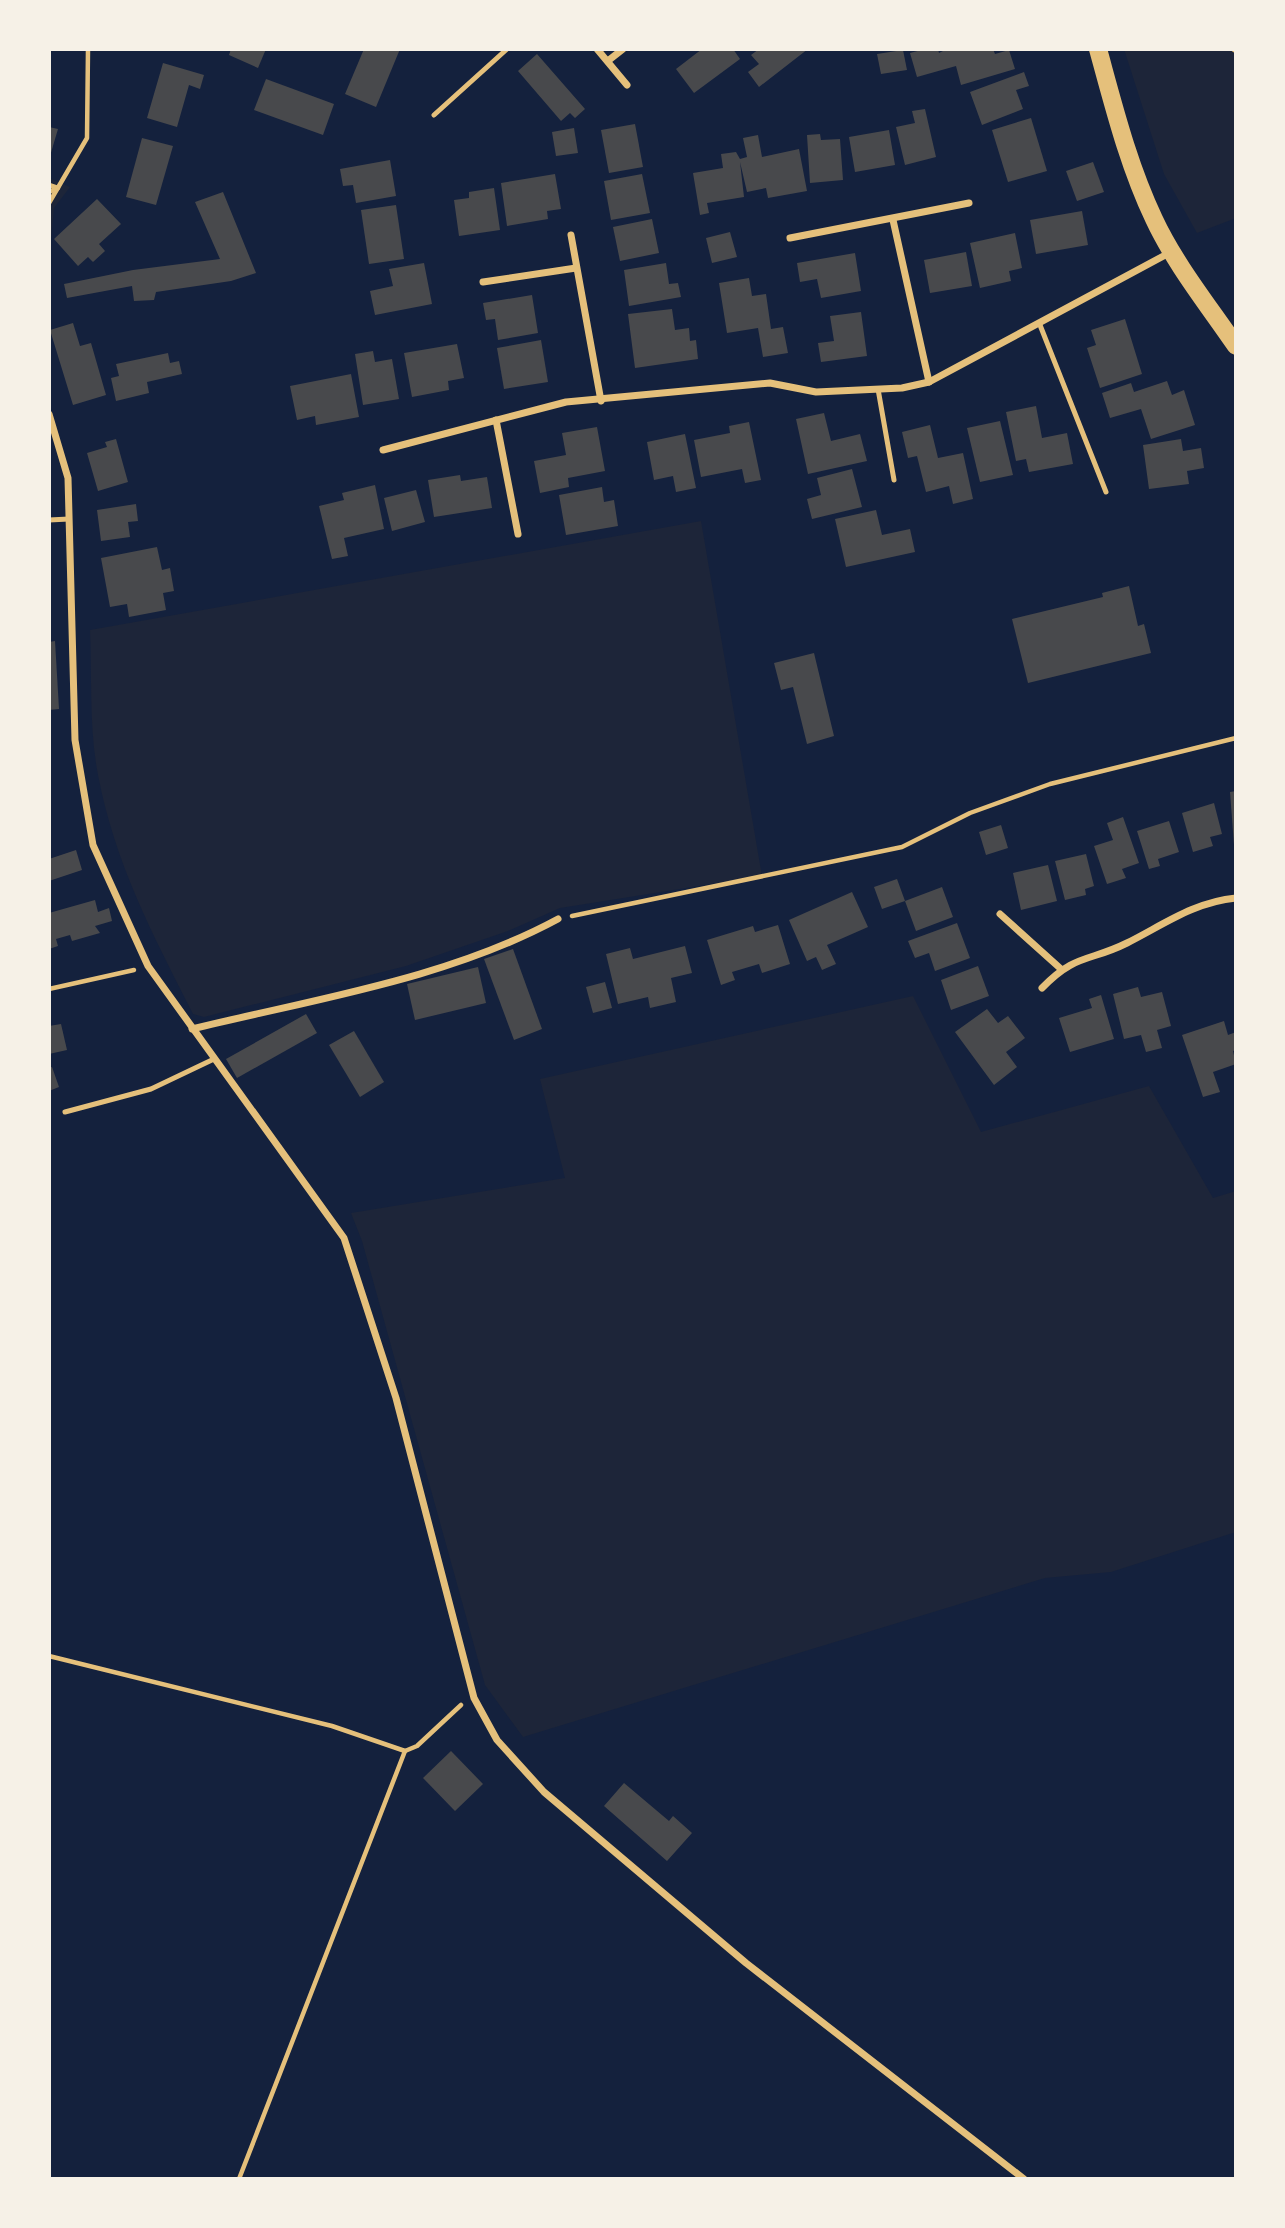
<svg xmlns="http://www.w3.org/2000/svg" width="1285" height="2228" font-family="Poppins,sans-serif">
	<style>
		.green { fill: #1d2539 }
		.building { fill: #48494c }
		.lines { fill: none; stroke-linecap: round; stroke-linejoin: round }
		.path { stroke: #e5c07b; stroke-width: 4.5 }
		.service { stroke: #e5c07b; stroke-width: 5 }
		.minor { stroke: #e5c07b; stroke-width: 7 }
		.primary { stroke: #e5c07b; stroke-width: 18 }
	</style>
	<rect width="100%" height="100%" fill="#14213d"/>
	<g class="green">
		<path d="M 1124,49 L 1236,49 L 1236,218 L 1197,233 L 1164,174 Z"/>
		<path d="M 49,178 L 70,187 L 54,208 L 49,261 Z"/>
		<path d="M 701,521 L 762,876 L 560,908 L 508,931 L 406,966 L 204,1017 L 193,1014 C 153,935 115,864 98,775 C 89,729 92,678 90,630 Z"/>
		<path d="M 913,996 L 981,1132 L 1149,1086 L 1213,1198 L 1236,1191 L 1236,1532 L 1111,1572 L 1045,1578 L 523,1737 L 485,1685 L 362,1241 L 351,1213 L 565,1178 L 540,1079 Z"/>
	</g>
	<g class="building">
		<path d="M 231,49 L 266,49 L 258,68 L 229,55 Z"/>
		<path d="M 364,49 L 400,49 L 376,107 L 345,94 Z"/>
		<path d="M 702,49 L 733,49 L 740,59 L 694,93 L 676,69 Z"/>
		<path d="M 759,49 L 808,49 L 759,87 L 748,72 L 759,64 L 751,55 Z"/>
		<path d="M 925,49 L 938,49 L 939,53 L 947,49 L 993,49 L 995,54 L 1009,50 L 1015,69 L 961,85 L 956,66 L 917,77 L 910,53 Z"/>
		<path d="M 903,50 L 907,70 L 881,74 L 877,54 Z"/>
		<path d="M 537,54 L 585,109 L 575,118 L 570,113 L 561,121 L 518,71 Z"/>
		<path d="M 163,63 L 204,75 L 200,89 L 189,85 L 177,127 L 147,118 Z"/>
		<path d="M 1024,72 L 1029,86 L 1016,90 L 1023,109 L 982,125 L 970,92 Z"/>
		<path d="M 266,79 L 334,104 L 323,135 L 254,110 Z"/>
		<path d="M 925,109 L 936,157 L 905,165 L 896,127 L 915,123 L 912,111 Z"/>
		<path d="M 1031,118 L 1047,171 L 1008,182 L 992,130 Z"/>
		<path d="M 635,124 L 643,167 L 609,173 L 601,130 Z"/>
		<path d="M 49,127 L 58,129 L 50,156 L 49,156 Z"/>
		<path d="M 574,128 L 578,153 L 556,156 L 552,132 Z"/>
		<path d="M 889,130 L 895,165 L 855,172 L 849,137 Z"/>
		<path d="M 820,134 L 821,140 L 840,139 L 843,180 L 810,183 L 807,135 Z"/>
		<path d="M 758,135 L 762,157 L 799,149 L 807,191 L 768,198 L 766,188 L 747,192 L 740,162 L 744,197 L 707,203 L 709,213 L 700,215 L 693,173 L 723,168 L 721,154 L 736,152 L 740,159 L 747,157 L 743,138 Z"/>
		<path d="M 142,138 L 173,146 L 156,205 L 126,197 Z"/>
		<path d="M 390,160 L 396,196 L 356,203 L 353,185 L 343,186 L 340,169 Z"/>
		<path d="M 1093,162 L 1104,192 L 1077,201 L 1066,171 Z"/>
		<path d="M 555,174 L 561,209 L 547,211 L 548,219 L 507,226 L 501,183 Z"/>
		<path d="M 642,174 L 650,213 L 611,220 L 604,181 Z"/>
		<path d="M 494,188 L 500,230 L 459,236 L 454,200 L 469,198 L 469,192 Z"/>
		<path d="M 223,192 L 256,273 L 231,281 L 156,292 L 154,300 L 134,301 L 132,286 L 67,298 L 64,284 L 133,270 L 220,259 L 195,202 Z"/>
		<path d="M 97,199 L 121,224 L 99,244 L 105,251 L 93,262 L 88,257 L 78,266 L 54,239 Z"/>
		<path d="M 396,205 L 404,259 L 369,264 L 361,210 Z"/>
		<path d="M 1082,211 L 1088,245 L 1036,254 L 1030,220 Z"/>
		<path d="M 652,219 L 659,253 L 620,261 L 613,227 Z"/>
		<path d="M 730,232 L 737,257 L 712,263 L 706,238 Z"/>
		<path d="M 1015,233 L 1022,268 L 1009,271 L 1011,281 L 980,288 L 970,243 Z"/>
		<path d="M 966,252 L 972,286 L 930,293 L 924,260 Z"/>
		<path d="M 855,253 L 861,291 L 821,298 L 817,279 L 800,282 L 797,263 Z"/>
		<path d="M 424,263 L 432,304 L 375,315 L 370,291 L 393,286 L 389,269 Z"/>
		<path d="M 666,263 L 669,284 L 678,283 L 681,297 L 629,306 L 624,270 Z"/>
		<path d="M 749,278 L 752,296 L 766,294 L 771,329 L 783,327 L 788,353 L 763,357 L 758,328 L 727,333 L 719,283 Z"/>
		<path d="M 532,295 L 538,333 L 498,340 L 495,319 L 486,320 L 483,303 Z"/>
		<path d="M 672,309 L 675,330 L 689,328 L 690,341 L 696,340 L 698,359 L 635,368 L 628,314 Z"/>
		<path d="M 861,312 L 867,356 L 821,362 L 818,343 L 834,341 L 830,316 Z"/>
		<path d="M 1125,319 L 1142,374 L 1100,388 L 1087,348 L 1096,345 L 1091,330 Z"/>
		<path d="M 73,323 L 80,346 L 91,343 L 106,395 L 73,405 L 50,330 Z"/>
		<path d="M 541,340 L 548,382 L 504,389 L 497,348 Z"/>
		<path d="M 457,344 L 464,378 L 448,381 L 449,390 L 412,397 L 404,353 Z"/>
		<path d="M 373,351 L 375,362 L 392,359 L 399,399 L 363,405 L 355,354 Z"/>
		<path d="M 168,353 L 170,363 L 179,361 L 182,374 L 147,382 L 149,393 L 116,401 L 111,378 L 119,376 L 116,364 Z"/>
		<path d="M 351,374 L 359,417 L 316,425 L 315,416 L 297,420 L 290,386 Z"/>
		<path d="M 1167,381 L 1172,395 L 1184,390 L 1195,425 L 1151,439 L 1141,409 L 1110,418 L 1102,393 L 1131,383 L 1134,392 Z"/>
		<path d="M 1036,406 L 1042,438 L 1067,433 L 1073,464 L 1029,472 L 1026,459 L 1016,461 L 1006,412 Z"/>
		<path d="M 824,413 L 831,441 L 860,434 L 867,461 L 808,474 L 796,419 Z"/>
		<path d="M 1000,421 L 1013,475 L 980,482 L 967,428 Z"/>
		<path d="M 749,422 L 761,480 L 745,483 L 742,469 L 701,477 L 694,440 L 730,433 L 729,426 Z"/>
		<path d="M 930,425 L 938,458 L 963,453 L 973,499 L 953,504 L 949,486 L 926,492 L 917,456 L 908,458 L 902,432 Z"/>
		<path d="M 597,427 L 605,471 L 568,478 L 569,487 L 540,493 L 534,461 L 566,455 L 562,433 Z"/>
		<path d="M 685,434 L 696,488 L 676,492 L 673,476 L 654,480 L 647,442 Z"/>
		<path d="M 116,439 L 128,482 L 98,491 L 87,453 L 107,447 L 105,442 Z"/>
		<path d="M 1181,439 L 1183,451 L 1201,448 L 1204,468 L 1187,471 L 1189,484 L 1149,489 L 1143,445 Z"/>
		<path d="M 852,469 L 862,507 L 812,519 L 807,499 L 821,495 L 817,478 Z"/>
		<path d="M 460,475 L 461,481 L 487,477 L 492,508 L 434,517 L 428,480 Z"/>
		<path d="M 375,485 L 384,529 L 344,538 L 348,556 L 332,559 L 319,506 L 344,500 L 342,493 Z"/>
		<path d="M 602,487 L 604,502 L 614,500 L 618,526 L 566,535 L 559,495 Z"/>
		<path d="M 416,490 L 425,522 L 392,531 L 384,498 Z"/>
		<path d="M 136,504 L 138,521 L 128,522 L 130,537 L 101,541 L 97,510 Z"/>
		<path d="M 876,510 L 882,535 L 910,529 L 915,552 L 846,567 L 835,519 Z"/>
		<path d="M 157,547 L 162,570 L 170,568 L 174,591 L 163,593 L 166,610 L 129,617 L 127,604 L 110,607 L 101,558 Z"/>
		<path d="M 1129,586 L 1138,626 L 1144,624 L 1151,653 L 1028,683 L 1012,619 L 1103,597 L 1102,593 Z"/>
		<path d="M 55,641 L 59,709 L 49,710 L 49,642 Z"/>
		<path d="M 814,653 L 834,736 L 807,744 L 793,687 L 781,690 L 774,663 Z"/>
		<path d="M 1236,791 L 1236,845 L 1234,845 L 1230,792 Z"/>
		<path d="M 1214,803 L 1222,834 L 1210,837 L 1213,846 L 1193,852 L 1182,813 Z"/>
		<path d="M 1123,817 L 1139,863 L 1122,869 L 1126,878 L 1107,884 L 1094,846 L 1113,840 L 1107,823 Z"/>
		<path d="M 1169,821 L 1179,852 L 1158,859 L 1160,866 L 1149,869 L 1137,831 Z"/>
		<path d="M 1001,825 L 1008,848 L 986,855 L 979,832 Z"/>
		<path d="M 76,850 L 82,870 L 49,881 L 49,859 Z"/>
		<path d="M 1086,854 L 1094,886 L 1085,889 L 1086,895 L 1065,900 L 1055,861 Z"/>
		<path d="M 1048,865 L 1057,901 L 1021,910 L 1013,873 Z"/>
		<path d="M 897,879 L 905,901 L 942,887 L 953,917 L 916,931 L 905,901 L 882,909 L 874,887 Z"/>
		<path d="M 852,892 L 868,927 L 827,945 L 836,964 L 822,970 L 816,957 L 807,961 L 789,920 Z"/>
		<path d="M 95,900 L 98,912 L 109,908 L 112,921 L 95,926 L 100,933 L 72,941 L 70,935 L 56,939 L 58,946 L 49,949 L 49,913 Z"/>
		<path d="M 957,923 L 970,958 L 935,971 L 929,953 L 915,958 L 908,941 Z"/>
		<path d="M 778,925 L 790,964 L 762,973 L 759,964 L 732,972 L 735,980 L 721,985 L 707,940 L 753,926 L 755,932 Z"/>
		<path d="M 685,946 L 692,973 L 671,978 L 676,1002 L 650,1008 L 648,997 L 618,1004 L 606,954 L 630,948 L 633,959 Z"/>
		<path d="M 513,949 L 542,1029 L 514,1040 L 484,959 Z"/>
		<path d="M 978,966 L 989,996 L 951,1010 L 941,980 Z"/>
		<path d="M 478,967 L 486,1003 L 415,1020 L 407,984 Z"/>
		<path d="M 605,982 L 612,1008 L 593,1013 L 586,987 Z"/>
		<path d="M 1138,987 L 1141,997 L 1162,992 L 1171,1026 L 1157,1030 L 1162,1048 L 1146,1052 L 1141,1035 L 1124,1039 L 1113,994 Z"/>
		<path d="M 1101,995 L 1114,1039 L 1070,1052 L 1059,1018 L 1092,1008 L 1089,999 Z"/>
		<path d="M 987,1009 L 998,1023 L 1008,1016 L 1025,1038 L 1006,1052 L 1017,1067 L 994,1085 L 955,1032 Z"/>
		<path d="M 306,1014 L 317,1033 L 237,1078 L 226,1059 Z"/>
		<path d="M 1224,1021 L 1228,1035 L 1236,1032 L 1236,1050 L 1233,1051 L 1236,1064 L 1213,1072 L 1220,1092 L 1203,1097 L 1182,1035 Z"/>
		<path d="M 61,1024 L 67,1050 L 49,1054 L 49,1026 Z"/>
		<path d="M 354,1031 L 384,1082 L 360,1097 L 329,1045 Z"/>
		<path d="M 52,1067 L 59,1087 L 49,1091 L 49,1068 Z"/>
		<path d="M 451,1751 L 483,1784 L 455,1811 L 423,1778 Z"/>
		<path d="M 624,1783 L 669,1821 L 673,1816 L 692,1833 L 667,1861 L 604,1806 Z"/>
	</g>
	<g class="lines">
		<g class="path">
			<path d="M 49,185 L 58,188 L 49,192"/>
			<path d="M 49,203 L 87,138 L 88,49"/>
			<path d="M 572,916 L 902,847 L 970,813 L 1050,784 L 1236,738"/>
			<path d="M 49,989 L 134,970"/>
			<path d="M 49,1656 L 332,1726 L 405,1751"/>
			<path d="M 239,2179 L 405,1751 L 417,1746 L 461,1705"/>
		</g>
		<g class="service">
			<path d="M 1233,49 L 1236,51"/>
			<path d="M 434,115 L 507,49"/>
			<path d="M 1040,325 L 1106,492"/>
			<path d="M 878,389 L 894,480"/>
			<path d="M 49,520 L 69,519"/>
			<path d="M 65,1112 L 151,1089 L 214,1059"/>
		</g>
		<g class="minor">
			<path d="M 597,49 L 627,85"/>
			<path d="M 609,60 L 623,49"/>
			<path d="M 893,220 L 929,382"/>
			<path d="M 571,235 L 601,401"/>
			<path d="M 790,238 L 969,203"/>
			<path d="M 483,282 L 576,268"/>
			<path d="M 49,414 L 68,478 L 75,740 L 93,845 L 148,966 L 344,1238 L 396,1398 L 474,1698 L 497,1740 L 544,1792 L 746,1963 L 1024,2179"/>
			<path d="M 496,420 L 518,534"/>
			<path d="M 383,450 L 566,402 L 770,383 L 816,392 L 902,388 L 929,382 L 1171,252"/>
			<path d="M 1000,914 L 1061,969"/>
			<path d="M 1042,988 C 1076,953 1089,962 1127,943 C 1163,925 1194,902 1236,898"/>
			<path d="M 192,1029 C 314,999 447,979 558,919"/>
		</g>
		<path class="primary" d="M 1098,49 C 1114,107 1128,164 1154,219 C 1175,264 1208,305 1236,346"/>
	</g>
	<rect width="1285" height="2228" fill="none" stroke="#f6f1e7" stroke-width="102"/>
</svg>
